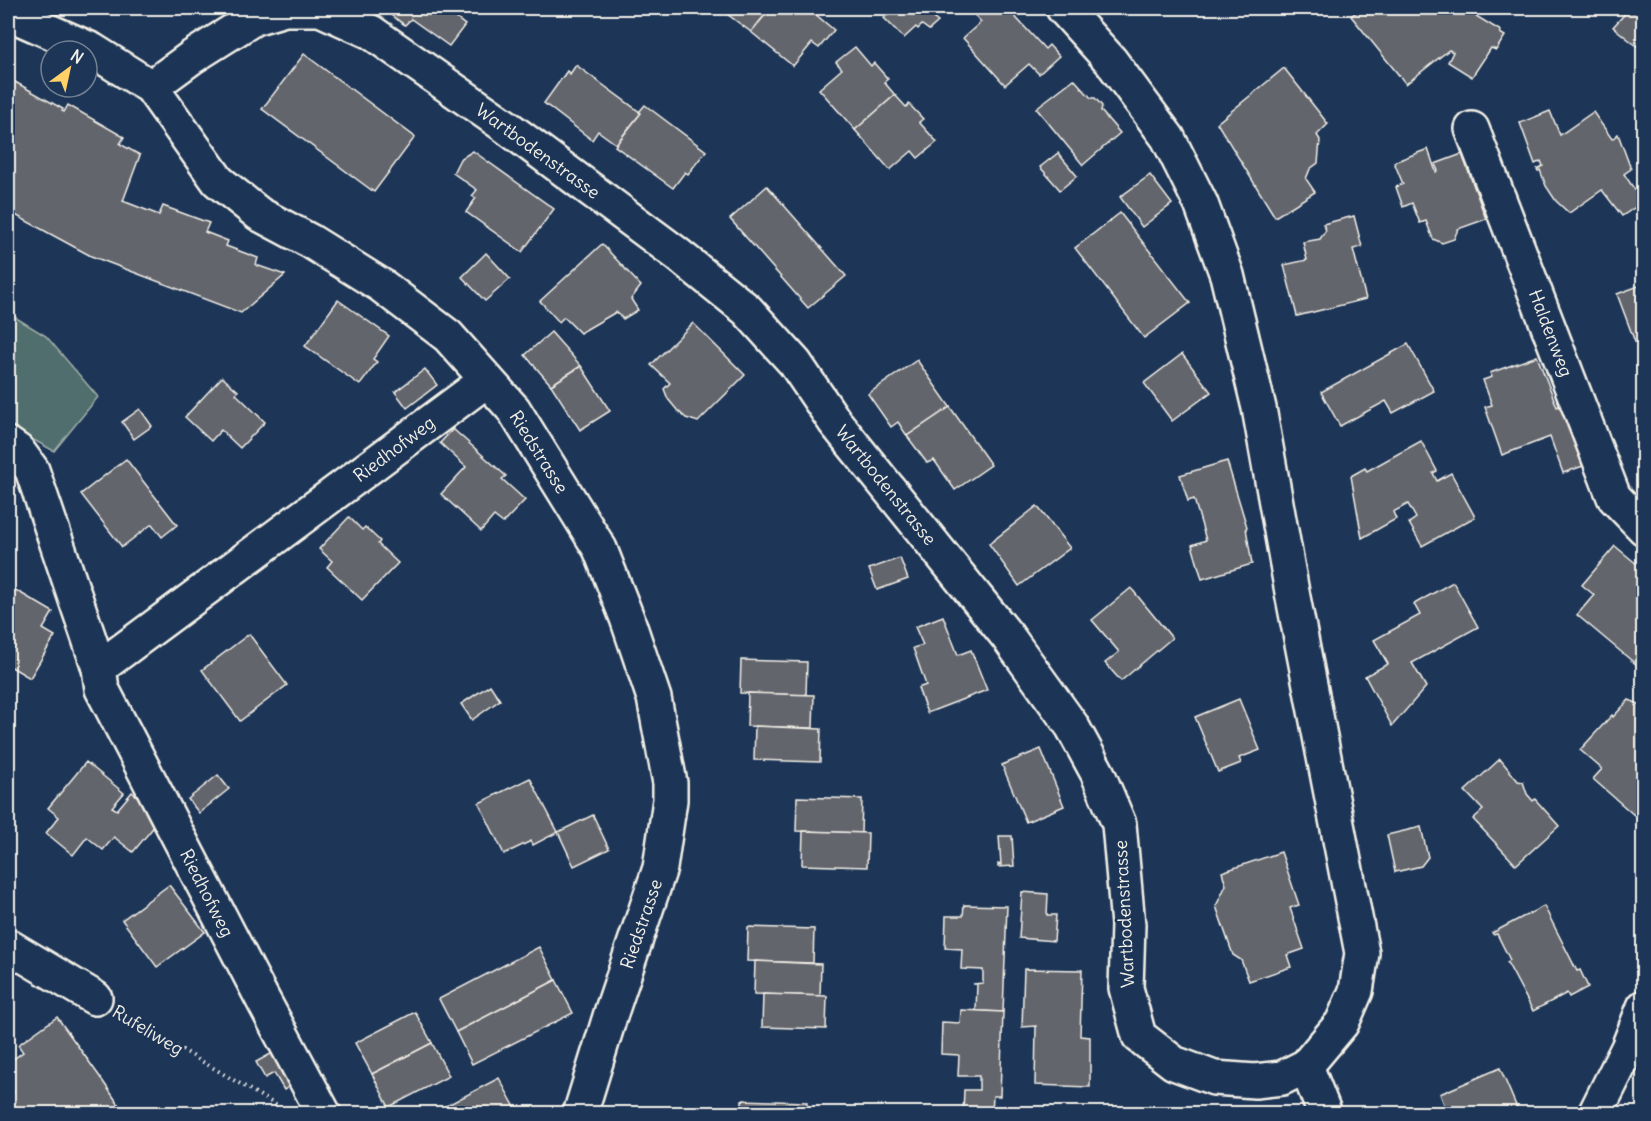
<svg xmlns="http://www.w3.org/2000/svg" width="1651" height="1121" font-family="Delius,sans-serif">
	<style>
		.green { fill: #506e6d; stroke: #a2b0aa; stroke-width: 1.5 }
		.building { fill: #64656d; stroke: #f4f1e8; stroke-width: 1.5 }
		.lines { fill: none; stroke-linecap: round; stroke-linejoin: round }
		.minor-casing { stroke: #f4f1e8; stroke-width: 38 }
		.path { stroke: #f4f1e8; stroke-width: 4; stroke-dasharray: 1.5 4.5; stroke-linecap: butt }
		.minor { stroke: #1d3557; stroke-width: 33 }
		.labels { text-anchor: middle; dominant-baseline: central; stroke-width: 5; stroke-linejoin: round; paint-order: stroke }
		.street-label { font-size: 18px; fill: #f4f1e8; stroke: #1d3557 }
	</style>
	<rect width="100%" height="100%" fill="#1d3557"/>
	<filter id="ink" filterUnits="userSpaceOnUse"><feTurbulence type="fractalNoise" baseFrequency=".0167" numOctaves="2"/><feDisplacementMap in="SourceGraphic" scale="12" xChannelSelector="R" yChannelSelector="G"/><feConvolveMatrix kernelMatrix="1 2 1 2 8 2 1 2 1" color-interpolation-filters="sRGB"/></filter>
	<g filter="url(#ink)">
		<path class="green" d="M 8,313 L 46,336 L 98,397 L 54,451 L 8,426 Z"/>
		<g class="building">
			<path d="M 381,8 L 443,8 L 465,25 L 449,46 L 411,19 L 405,25 Z"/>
			<path d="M 719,8 L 771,8 L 751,32 Z"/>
			<path d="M 771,8 L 813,8 L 816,10 L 814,13 L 834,30 L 819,48 L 812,43 L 793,66 L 751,32 Z"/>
			<path d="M 896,8 L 943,8 L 936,13 L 938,15 L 934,19 L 938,22 L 929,30 L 922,25 L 918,29 L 916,27 L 904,38 L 884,18 Z"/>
			<path d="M 973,8 L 1007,8 L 1045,49 L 1049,45 L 1059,56 L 1039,74 L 1029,64 L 1005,85 L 963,38 L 981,22 L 970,10 Z"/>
			<path d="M 1361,8 L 1463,8 L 1501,31 L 1500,33 L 1505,36 L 1496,50 L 1491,48 L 1472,77 L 1448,62 L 1453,52 L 1449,50 L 1406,84 L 1351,16 Z"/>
			<path d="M 1630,8 L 1638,8 L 1644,12 L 1644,52 L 1613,27 Z"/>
			<path d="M 855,47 L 871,66 L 874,63 L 888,79 L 884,82 L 895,95 L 855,130 L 819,89 L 842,69 L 836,62 Z"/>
			<path d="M 304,54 L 415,137 L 374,192 L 262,109 Z"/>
			<path d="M 576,65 L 641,113 L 616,144 L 598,131 L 592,140 L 544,103 L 567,71 L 570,74 Z"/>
			<path d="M 1284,68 L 1328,124 L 1317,135 L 1320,140 L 1318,163 L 1310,169 L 1306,179 L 1315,192 L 1275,217 L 1217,123 Z"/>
			<path d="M 8,78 L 63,109 L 62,111 L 64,112 L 68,105 L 124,137 L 120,144 L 140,155 L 123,201 L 159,215 L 163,206 L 209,223 L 205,232 L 228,241 L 226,246 L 258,258 L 256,265 L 285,275 L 241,313 L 91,256 L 10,212 L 8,217 Z"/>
			<path d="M 1074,79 L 1091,98 L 1095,98 L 1102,106 L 1101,111 L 1120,133 L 1083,165 L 1036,108 Z"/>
			<path d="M 895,95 L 906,107 L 909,104 L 923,119 L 919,122 L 937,142 L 918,158 L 912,151 L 890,170 L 855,130 Z"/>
			<path d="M 645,105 L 706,151 L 688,174 L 685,172 L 673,188 L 615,146 L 641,113 L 639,112 Z"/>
			<path d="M 1550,111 L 1560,135 L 1593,112 L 1612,139 L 1618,134 L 1631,169 L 1624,174 L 1643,202 L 1622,216 L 1602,190 L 1569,213 L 1556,201 L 1546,186 L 1540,170 L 1538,171 L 1537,169 L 1543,166 L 1541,161 L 1535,164 L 1520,123 Z"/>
			<path d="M 1428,149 L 1436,172 L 1438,171 L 1435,164 L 1462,154 L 1486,219 L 1458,229 L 1454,239 L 1442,243 L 1433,239 L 1426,221 L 1420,223 L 1412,203 L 1403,207 L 1396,187 L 1403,184 L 1394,162 Z"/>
			<path d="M 473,151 L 554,209 L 522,252 L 466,212 L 476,198 L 472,196 L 477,190 L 453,173 L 460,159 Z"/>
			<path d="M 1058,153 L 1077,176 L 1060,190 L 1040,167 Z"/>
			<path d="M 1150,175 L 1172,204 L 1142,227 L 1120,197 Z"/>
			<path d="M 767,186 L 846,276 L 808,308 L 730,219 Z"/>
			<path d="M 1120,213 L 1190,303 L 1144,338 L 1075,248 Z"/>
			<path d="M 1354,216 L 1362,247 L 1353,249 L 1366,299 L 1297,316 L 1284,265 L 1307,260 L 1303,242 L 1320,239 L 1326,230 L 1323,224 Z"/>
			<path d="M 602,244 L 641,286 L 631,299 L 638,310 L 623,319 L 616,312 L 580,333 L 564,317 L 559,322 L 540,301 Z"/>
			<path d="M 486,253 L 510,279 L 485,301 L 462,277 Z"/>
			<path d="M 1644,284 L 1644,366 L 1617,294 Z"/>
			<path d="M 338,300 L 389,336 L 373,359 L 377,362 L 360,385 L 305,346 Z"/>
			<path d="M 693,323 L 745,375 L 698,422 L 686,418 L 677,410 L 668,399 L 664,389 L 670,383 L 651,365 Z"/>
			<path d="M 551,332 L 581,366 L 551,385 L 525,355 Z"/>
			<path d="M 1408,344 L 1434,391 L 1393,413 L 1386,401 L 1340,426 L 1321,392 Z"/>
			<path d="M 1182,354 L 1211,392 L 1172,421 L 1144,383 Z"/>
			<path d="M 1537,356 L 1557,407 L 1562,404 L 1567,418 L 1565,418 L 1583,466 L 1563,473 L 1550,437 L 1502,455 L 1485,407 L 1492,405 L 1483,380 L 1492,377 L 1490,373 Z"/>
			<path d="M 917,360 L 950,407 L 907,436 L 898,422 L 891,427 L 868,394 Z"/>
			<path d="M 581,366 L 610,411 L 580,430 L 551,385 Z"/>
			<path d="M 425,369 L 437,385 L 407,408 L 395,392 Z"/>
			<path d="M 222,377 L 238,391 L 236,394 L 265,422 L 240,448 L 221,430 L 211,441 L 185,417 Z"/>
			<path d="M 950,407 L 991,465 L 955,490 L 934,460 L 927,463 L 907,436 Z"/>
			<path d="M 140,409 L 152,426 L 134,439 L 122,422 Z"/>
			<path d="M 453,429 L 506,476 L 502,479 L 525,500 L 503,523 L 494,516 L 481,531 L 441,494 L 466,467 L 440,443 Z"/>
			<path d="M 1421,441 L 1437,471 L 1433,473 L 1437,481 L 1451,473 L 1475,517 L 1422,546 L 1409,523 L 1416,518 L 1408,504 L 1393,512 L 1396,519 L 1362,538 L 1351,476 L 1365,468 L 1367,471 Z"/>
			<path d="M 126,459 L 177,525 L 162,537 L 152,524 L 122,547 L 81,494 Z"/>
			<path d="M 1227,461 L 1247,527 L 1246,528 L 1252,564 L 1202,579 L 1192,545 L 1206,540 L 1194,499 L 1188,501 L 1180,475 Z"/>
			<path d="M 1037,506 L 1070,548 L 1019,586 L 989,544 Z"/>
			<path d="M 349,517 L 362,530 L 365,527 L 380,541 L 378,544 L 398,563 L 362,600 L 327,567 L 332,561 L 319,549 Z"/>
			<path d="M 1615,546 L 1644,570 L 1644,671 L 1577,615 L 1594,595 L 1582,585 Z"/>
			<path d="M 900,558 L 908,579 L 877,590 L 869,569 Z"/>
			<path d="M 1453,582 L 1478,627 L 1412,663 L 1426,687 L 1392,726 L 1365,676 L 1388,664 L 1374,640 L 1420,615 L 1414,604 Z"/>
			<path d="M 12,588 L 53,612 L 43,629 L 55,636 L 30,678 L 8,665 L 8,596 Z"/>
			<path d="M 1131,588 L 1172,638 L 1121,681 L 1105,663 L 1119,652 L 1092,620 Z"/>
			<path d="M 943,616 L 958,655 L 971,650 L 987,690 L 927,713 L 918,688 L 926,685 L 913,648 L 923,645 L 915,627 Z"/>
			<path d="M 249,634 L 287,685 L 240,721 L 202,670 Z"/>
			<path d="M 741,660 L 807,662 L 806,695 L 740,693 Z"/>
			<path d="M 490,685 L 500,700 L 472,720 L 461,704 Z"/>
			<path d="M 748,693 L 814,695 L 813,728 L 747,726 Z"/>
			<path d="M 1239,699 L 1260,750 L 1239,758 L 1241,763 L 1218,772 L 1195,717 Z"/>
			<path d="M 1629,700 L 1644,706 L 1644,804 L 1634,815 L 1593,779 L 1602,769 L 1580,750 L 1612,715 L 1613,717 Z"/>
			<path d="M 755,726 L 821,729 L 820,762 L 754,760 Z"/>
			<path d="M 1041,749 L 1064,806 L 1026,822 L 1002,765 Z"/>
			<path d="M 1500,759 L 1518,781 L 1523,782 L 1527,794 L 1533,801 L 1535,799 L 1559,826 L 1516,865 L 1473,819 L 1483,810 L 1465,791 Z"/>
			<path d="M 86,762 L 124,793 L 112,807 L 117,810 L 132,792 L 147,805 L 157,823 L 133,852 L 114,837 L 103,850 L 87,837 L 73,855 L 46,833 L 59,817 L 48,808 Z"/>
			<path d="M 218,775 L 229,789 L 199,813 L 188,799 Z"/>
			<path d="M 530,778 L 558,832 L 533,845 L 531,841 L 504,854 L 479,803 Z"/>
			<path d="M 797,797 L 862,799 L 861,833 L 796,831 Z"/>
			<path d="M 593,815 L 609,849 L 574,866 L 558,832 Z"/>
			<path d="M 1421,827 L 1428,857 L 1421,866 L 1395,872 L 1387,835 Z"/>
			<path d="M 803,831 L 868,833 L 867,867 L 802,865 Z"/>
			<path d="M 999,836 L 1012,836 L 1014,866 L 998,867 L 998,864 L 1001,865 Z"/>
			<path d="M 1281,852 L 1299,905 L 1290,908 L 1304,949 L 1287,955 L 1291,967 L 1249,981 L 1241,960 L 1233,955 L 1216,906 L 1226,885 L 1222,872 Z"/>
			<path d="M 169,885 L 205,932 L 157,967 L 122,920 Z"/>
			<path d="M 1022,892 L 1048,894 L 1047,915 L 1056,915 L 1054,941 L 1019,938 Z"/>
			<path d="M 964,905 L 1007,906 L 1003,1012 L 976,1011 L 977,984 L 973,984 L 983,983 L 983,970 L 961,969 L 962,949 L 945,948 L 946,916 L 963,916 Z"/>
			<path d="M 1544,906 L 1577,971 L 1580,970 L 1588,987 L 1569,997 L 1567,993 L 1533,1011 L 1507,962 L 1510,960 L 1497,934 L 1494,935 L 1492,933 Z"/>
			<path d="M 748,927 L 814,929 L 813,963 L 747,961 Z"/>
			<path d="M 539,947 L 556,980 L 456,1032 L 439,999 Z"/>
			<path d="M 755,961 L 821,964 L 820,996 L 754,994 Z"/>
			<path d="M 1024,969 L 1082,970 L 1080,1036 L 1090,1037 L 1090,1087 L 1035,1085 L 1036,1026 L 1022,1027 Z"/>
			<path d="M 556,980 L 573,1013 L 472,1064 L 456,1032 Z"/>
			<path d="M 763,994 L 827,996 L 826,1029 L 762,1027 Z"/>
			<path d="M 961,1010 L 1003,1012 L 1000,1096 L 993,1096 L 992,1114 L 963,1114 L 964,1090 L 979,1090 L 979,1076 L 958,1076 L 959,1055 L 941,1054 L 942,1022 L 960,1023 Z"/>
			<path d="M 415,1012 L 432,1043 L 372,1074 L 355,1043 Z"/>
			<path d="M 57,1017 L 100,1077 L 125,1114 L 15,1114 L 8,1103 L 8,1097 L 14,1092 L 8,1084 L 8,1063 L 23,1052 L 18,1045 Z"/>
			<path d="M 432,1043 L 449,1076 L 389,1107 L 372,1074 Z"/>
			<path d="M 276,1051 L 294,1084 L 284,1090 L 274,1073 L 265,1078 L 256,1062 Z"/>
			<path d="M 1500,1068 L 1517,1108 L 1515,1109 L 1517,1114 L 1448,1114 L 1440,1094 Z"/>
			<path d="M 499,1078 L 517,1111 L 511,1114 L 445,1114 L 442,1108 Z"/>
			<path d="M 742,1100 L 807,1102 L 806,1114 L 742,1114 Z"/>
		</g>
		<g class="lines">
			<defs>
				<g id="minor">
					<path d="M 8,13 L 92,50 L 151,87 L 218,181 L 259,214 L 310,241 L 382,286 L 448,336 L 514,410 L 600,549 L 627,618 L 654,698 L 670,783 L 670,800 L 660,868 L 612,1010 L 580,1114"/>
					<path d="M 151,87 L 192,57 L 254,18 L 285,9 L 320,9 L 371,32 L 504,125 L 676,253 L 747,310 L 795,363 L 835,422 L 1008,637 L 1072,726 L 1098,774 L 1119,824 L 1128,925 L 1126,988 L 1139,1036 L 1174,1063 L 1214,1078 L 1255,1081 L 1282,1078 L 1306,1066 L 1342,1023 L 1356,991 L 1362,953 L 1292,592 L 1259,408 L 1227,275 L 1201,204 L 1168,138 L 1111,61 L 1063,8"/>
					<path d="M 1472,129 L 1614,497 L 1644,528"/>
					<path d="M 8,444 L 18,451 L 32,470 L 99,668 L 102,689 L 262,998 L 324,1114"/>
					<path d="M 99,668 L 487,380"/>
					<path d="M 8,946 L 95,998"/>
					<path d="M 1306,1066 L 1325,1114"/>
					<path d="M 1595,1114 L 1628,1048 L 1644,1007"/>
				</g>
			</defs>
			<use href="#minor" class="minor-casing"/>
			<path class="path" d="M 125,1016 L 276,1105"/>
			<use href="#minor" class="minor"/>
		</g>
	</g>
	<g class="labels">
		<g class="street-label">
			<text transform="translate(538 151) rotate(36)">Wartbodenstrasse</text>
			<text transform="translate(1551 333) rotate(69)">Haldenweg</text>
			<text transform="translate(394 449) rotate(-37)">Riedhofweg</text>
			<text transform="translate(539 452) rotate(58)">Riedstrasse</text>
			<text transform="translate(886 485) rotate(51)">Wartbodenstrasse</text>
			<text transform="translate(207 893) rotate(63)">Riedhofweg</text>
			<text transform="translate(1124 914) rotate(-93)">Wartbodenstrasse</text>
			<text transform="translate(641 924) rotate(-71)">Riedstrasse</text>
			<text transform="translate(148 1030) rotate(31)">Rufeliweg</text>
		</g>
	</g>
	<rect width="1651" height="1121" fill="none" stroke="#1d3557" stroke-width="30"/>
	<rect x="15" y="15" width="1621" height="1091" fill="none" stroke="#f4f1e8" stroke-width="2" filter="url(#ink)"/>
	<g transform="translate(69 69) rotate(33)"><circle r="28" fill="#1d3557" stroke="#738091" stroke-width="1.5"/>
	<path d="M0-4.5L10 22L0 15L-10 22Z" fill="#ffd166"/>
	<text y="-9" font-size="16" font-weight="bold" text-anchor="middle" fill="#f4f1e8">N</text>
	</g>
</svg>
